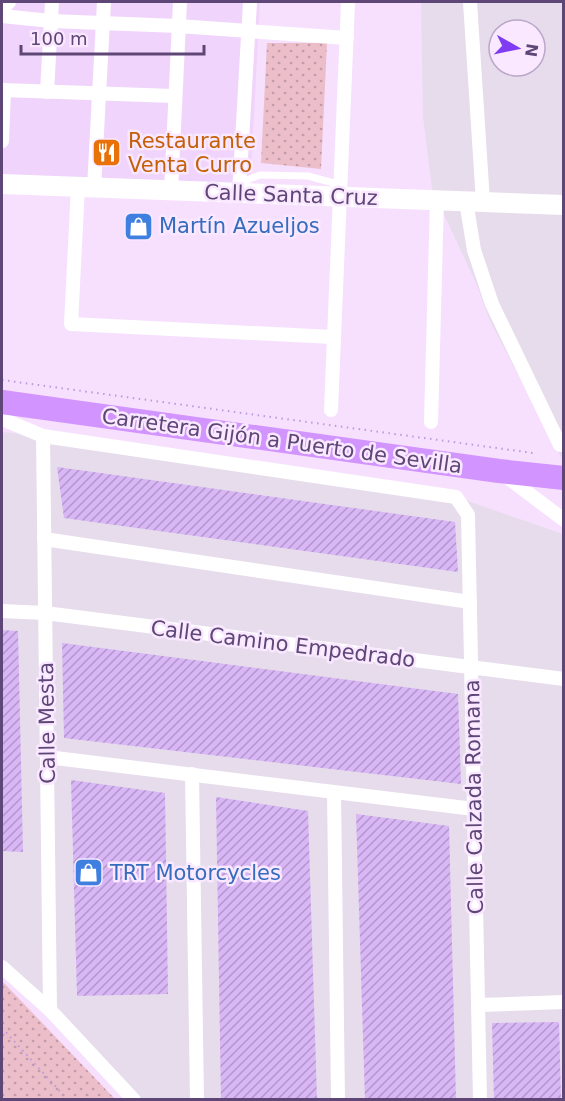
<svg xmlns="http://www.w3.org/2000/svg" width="565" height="1101" font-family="'DejaVu Sans',sans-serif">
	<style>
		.residential { fill: #f0d4fb }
		.industrial { fill: #e6dcec; fill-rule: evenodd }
		.park { fill: url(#park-dots) }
		.building { fill: url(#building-hatch) }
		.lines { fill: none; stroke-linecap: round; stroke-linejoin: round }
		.path { stroke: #bc99da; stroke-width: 2; stroke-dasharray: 1.5 4.5; stroke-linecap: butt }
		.service { stroke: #fff; stroke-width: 7 }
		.minor { stroke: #fff; stroke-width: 14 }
		.secondary { stroke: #fff; stroke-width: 20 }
		.trunk { stroke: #d294fe; stroke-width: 24 }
		.labels { text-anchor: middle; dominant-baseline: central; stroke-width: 5; stroke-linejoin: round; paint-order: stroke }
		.food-label { font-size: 21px; fill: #c56008; stroke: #f9e8ff; text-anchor: start }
		.street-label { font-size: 21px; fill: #5e4677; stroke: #f9e8ff }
		.shop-label { font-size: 21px; fill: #366cbe; stroke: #f9e8ff; text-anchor: start }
	</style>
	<defs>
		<pattern id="park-dots" width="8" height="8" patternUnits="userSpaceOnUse" patternTransform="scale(1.5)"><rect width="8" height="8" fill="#ecbeca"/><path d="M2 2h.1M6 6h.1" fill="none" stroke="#c29ca9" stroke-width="1.8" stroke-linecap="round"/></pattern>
		<pattern id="building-hatch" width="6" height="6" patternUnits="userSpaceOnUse" patternTransform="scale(1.5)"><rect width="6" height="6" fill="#d9b6f5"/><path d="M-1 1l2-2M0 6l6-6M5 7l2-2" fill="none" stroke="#b396cb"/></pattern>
	</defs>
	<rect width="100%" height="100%" fill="#f7e0fe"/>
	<path class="residential" d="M 2,2 L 260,2 L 251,174 L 228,186 L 2,179 Z"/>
	<g class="industrial">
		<path d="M 421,2 L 563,2 L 563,461 L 490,321 L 476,283 L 432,189 L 423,117 ZM 499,30 L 535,30 L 535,66 L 499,66 Z"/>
		<path d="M 2,432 L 43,436 L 456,497 L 563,534 L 563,1099 L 134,1099 L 2,967 Z"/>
	</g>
	<g class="park">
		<path d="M 267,43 L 327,43 L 321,169 L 261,163 Z"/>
		<path d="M 2,981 L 115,1099 L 2,1099 Z"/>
	</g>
	<g class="building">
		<path d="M 57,467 L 455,522 L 458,572 L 64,518 Z"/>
		<path d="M 2,630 L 18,631 L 23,852 L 2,851 Z"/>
		<path d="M 62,643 L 458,694 L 461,784 L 64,738 Z"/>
		<path d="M 71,780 L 165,793 L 168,994 L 77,996 Z"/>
		<path d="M 216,797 L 308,811 L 317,1100 L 221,1100 Z"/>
		<path d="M 356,814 L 449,826 L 456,1100 L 365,1100 Z"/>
		<path d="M 559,1022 L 561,1100 L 494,1100 L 492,1023 Z"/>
	</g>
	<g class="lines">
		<g class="path">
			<path d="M 2,380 L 533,453"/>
			<path d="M 2,1028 L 68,1100"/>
		</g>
		<path class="service" d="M 239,183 L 260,175 L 308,176 L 341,185"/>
		<g class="minor">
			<path d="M 470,2 L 483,202"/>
			<path d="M 2,9 L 9,2"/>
			<path d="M 2,16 L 51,21 L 178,26 L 347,38"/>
			<path d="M 2,90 L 174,96"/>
			<path d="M 47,92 L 52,2"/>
			<path d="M 2,141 L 4,90"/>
			<path d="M 78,187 L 71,324 L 333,337"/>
			<path d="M 94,188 L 104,2"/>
			<path d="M 171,191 L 180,2"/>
			<path d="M 239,193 L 250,2"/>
			<path d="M 466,201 L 474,250 L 492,304 L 560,445"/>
			<path d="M 331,410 L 348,2"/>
			<path d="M 2,419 L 43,436 L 456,497 L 468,515 L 480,1100"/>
			<path d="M 431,422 L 437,200"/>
			<path d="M 43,436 L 50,1010"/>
			<path d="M 503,474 L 564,520"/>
			<path d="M 44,539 L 470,602"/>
			<path d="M 2,611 L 45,613 L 564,679"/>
			<path d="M 47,757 L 474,809"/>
			<path d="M 192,774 L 197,1100"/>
			<path d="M 334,792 L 338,1100"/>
			<path d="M 2,967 L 50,1010 L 134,1100"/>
			<path d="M 478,1005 L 564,1002"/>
		</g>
		<path class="secondary" d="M 2,184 L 564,205"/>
		<path class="trunk" d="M 2,402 L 499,471 L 564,478"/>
	</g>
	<defs>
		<symbol id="restaurant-square" viewBox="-11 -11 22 22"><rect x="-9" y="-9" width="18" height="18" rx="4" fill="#e8710a" stroke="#f9e8ff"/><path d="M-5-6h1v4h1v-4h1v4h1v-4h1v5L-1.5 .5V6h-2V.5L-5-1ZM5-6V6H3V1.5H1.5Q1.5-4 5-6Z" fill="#fff"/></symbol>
		<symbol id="shop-square" viewBox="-11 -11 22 22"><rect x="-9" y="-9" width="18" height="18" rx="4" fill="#3f7fe0" stroke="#f9e8ff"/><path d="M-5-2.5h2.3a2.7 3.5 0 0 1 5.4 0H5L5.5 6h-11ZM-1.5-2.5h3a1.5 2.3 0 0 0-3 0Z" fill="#fff"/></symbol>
	</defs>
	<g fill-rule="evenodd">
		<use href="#restaurant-square" x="90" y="136" width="33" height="33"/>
		<use href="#shop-square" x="122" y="210" width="33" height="33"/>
		<use href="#shop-square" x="72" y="856" width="33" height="33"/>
	</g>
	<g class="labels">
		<g class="food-label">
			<text x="128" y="141">Restaurante<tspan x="128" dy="24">Venta Curro</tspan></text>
		</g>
		<g class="street-label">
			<text transform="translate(291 195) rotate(2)">Calle Santa Cruz</text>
			<text transform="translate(282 441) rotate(8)">Carretera Gijón a Puerto de Sevilla</text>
			<text transform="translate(283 644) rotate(7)">Calle Camino Empedrado</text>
			<text transform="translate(47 723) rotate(-91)">Calle Mesta</text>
			<text transform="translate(474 797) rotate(-91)">Calle Calzada Romana</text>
		</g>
		<g class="shop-label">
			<text x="159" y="226">Martín Azueljos</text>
			<text x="110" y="873">TRT Motorcycles</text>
		</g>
	</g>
	<rect width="565" height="1101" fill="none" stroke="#5e4677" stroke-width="6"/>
	<g transform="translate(517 48) rotate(99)"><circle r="28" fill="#f9e8ff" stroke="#bba7c9" stroke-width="1.5"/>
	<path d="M0-4.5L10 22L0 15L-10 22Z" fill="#7f3cf2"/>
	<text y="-9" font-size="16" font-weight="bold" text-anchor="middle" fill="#5e4677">N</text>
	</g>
	<path d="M21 45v9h183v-9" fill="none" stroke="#5e4677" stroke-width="3"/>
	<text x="30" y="45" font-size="18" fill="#5e4677" stroke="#f9e8ff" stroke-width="4.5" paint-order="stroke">100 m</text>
</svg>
